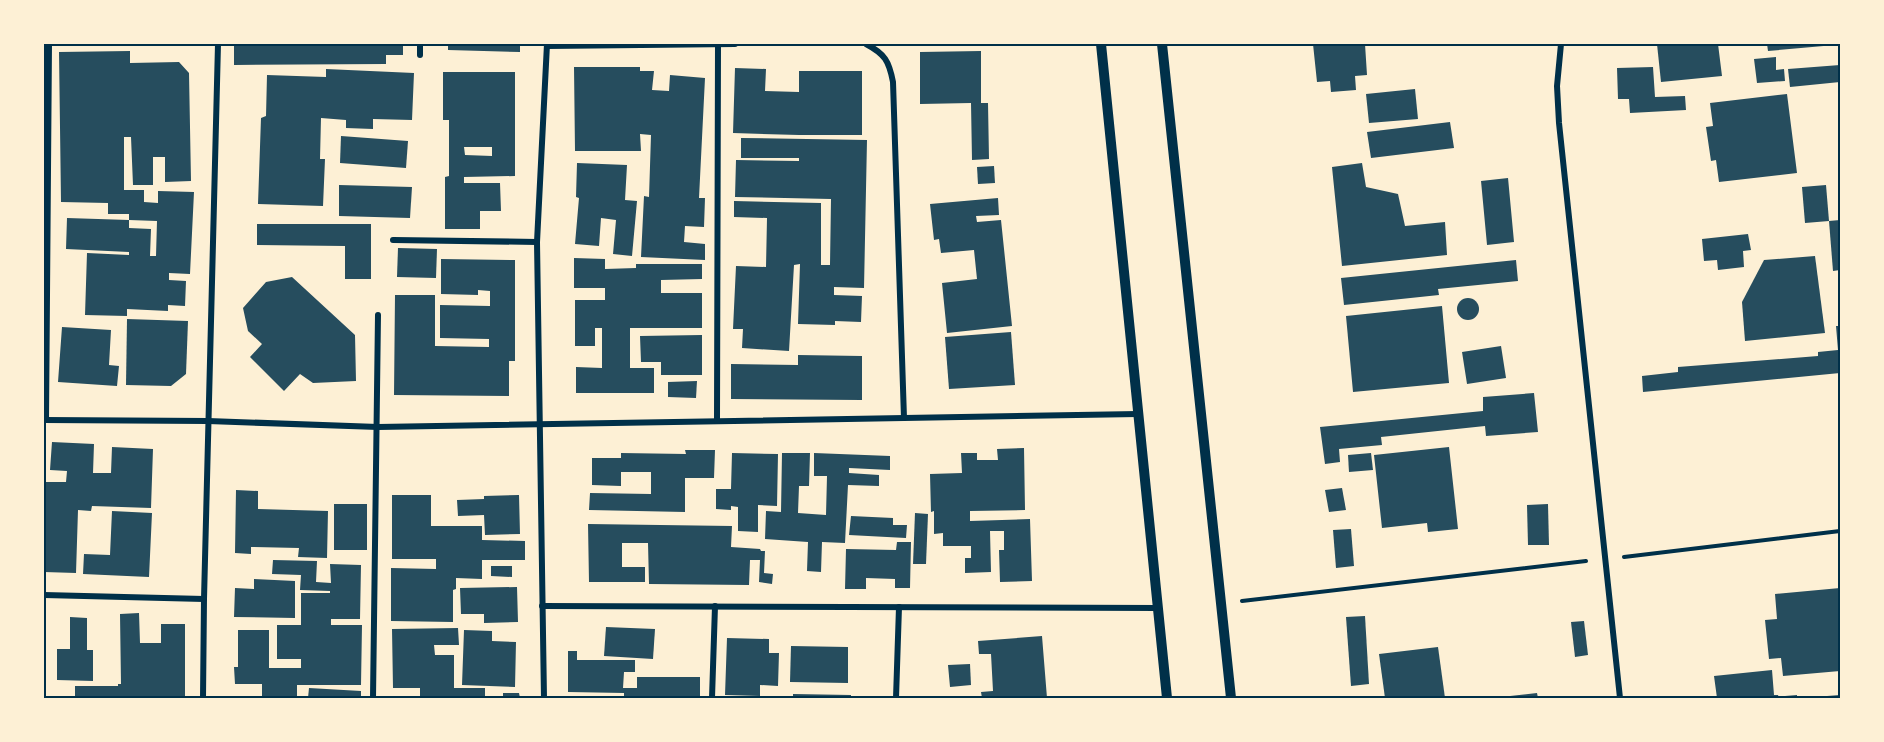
<svg xmlns="http://www.w3.org/2000/svg" width="1884" height="742" font-family="'PT Sans',sans-serif">
	<style>
		.building { fill: #264d5e; fill-rule: evenodd }
		.lines { fill: none; stroke-linecap: round; stroke-linejoin: round }
		.path { stroke: #003049; stroke-width: 4 }
		.minor { stroke: #003049; stroke-width: 6 }
		.tertiary { stroke: #003049; stroke-width: 10 }
		.neatline { fill: none; stroke: #003049; stroke-width: 2 }
	</style>
	<rect width="100%" height="100%" fill="#fdf0d5"/>
	<g class="building">
		<path d="M 234,44 L 403,44 L 403,55 L 386,55 L 386,64 L 234,65 Z"/>
		<path d="M 448,44 L 520,44 L 520,52 L 448,50 Z"/>
		<path d="M 1313,44 L 1365,44 L 1367,75 L 1355,76 L 1356,90 L 1331,92 L 1330,81 L 1317,82 Z"/>
		<path d="M 1657,44 L 1718,44 L 1722,76 L 1661,82 Z"/>
		<path d="M 1767,44 L 1835,44 L 1835,45 L 1768,51 Z"/>
		<path d="M 130,51 L 130,63 L 179,62 L 189,73 L 191,181 L 165,182 L 165,157 L 153,157 L 153,185 L 133,185 L 131,137 L 124,137 L 124,190 L 144,190 L 144,202 L 158,203 L 158,191 L 194,192 L 190,274 L 169,273 L 169,280 L 186,281 L 185,306 L 168,305 L 168,311 L 127,309 L 127,316 L 85,315 L 87,253 L 129,255 L 129,252 L 66,249 L 67,218 L 129,220 L 129,214 L 108,214 L 108,203 L 61,202 L 59,52 ZM 129,220 L 157,221 L 156,256 L 150,256 L 151,229 L 129,228 Z"/>
		<path d="M 981,51 L 981,103 L 988,103 L 989,159 L 972,160 L 971,103 L 920,104 L 920,52 Z"/>
		<path d="M 1776,57 L 1776,70 L 1784,69 L 1785,81 L 1757,83 L 1754,59 Z"/>
		<path d="M 1840,65 L 1840,82 L 1790,87 L 1788,69 Z"/>
		<path d="M 574,67 L 640,67 L 640,71 L 654,71 L 652,90 L 669,91 L 670,75 L 705,78 L 699,198 L 705,198 L 704,227 L 685,226 L 684,242 L 705,244 L 705,260 L 641,257 L 644,196 L 649,197 L 651,135 L 640,134 L 641,151 L 575,151 Z"/>
		<path d="M 1653,67 L 1655,97 L 1685,96 L 1686,110 L 1630,113 L 1629,99 L 1618,99 L 1617,68 Z"/>
		<path d="M 735,68 L 766,69 L 765,91 L 799,92 L 799,71 L 862,71 L 862,135 L 799,135 L 733,133 Z"/>
		<path d="M 326,69 L 414,73 L 412,120 L 373,119 L 373,129 L 346,128 L 346,120 L 321,118 L 320,159 L 325,159 L 323,206 L 258,204 L 261,118 L 266,116 L 267,75 L 326,77 Z"/>
		<path d="M 443,72 L 515,72 L 515,176 L 464,177 L 464,183 L 500,183 L 501,211 L 480,211 L 480,229 L 445,229 L 445,177 L 449,176 L 449,120 L 443,120 ZM 464,147 L 492,147 L 492,156 L 465,155 Z"/>
		<path d="M 1415,89 L 1418,119 L 1369,123 L 1366,94 Z"/>
		<path d="M 1787,94 L 1797,173 L 1719,182 L 1716,160 L 1711,161 L 1706,127 L 1713,126 L 1710,103 Z"/>
		<path d="M 1450,122 L 1454,148 L 1371,158 L 1367,132 Z"/>
		<path d="M 341,136 L 408,141 L 406,168 L 340,163 Z"/>
		<path d="M 741,138 L 867,140 L 864,288 L 834,287 L 834,295 L 862,296 L 861,322 L 835,321 L 835,325 L 798,324 L 800,264 L 794,265 L 789,351 L 742,348 L 743,329 L 733,329 L 736,266 L 766,267 L 767,218 L 734,217 L 734,201 L 821,203 L 821,265 L 830,265 L 831,199 L 735,197 L 736,160 L 799,161 L 799,158 L 741,158 Z"/>
		<path d="M 577,163 L 627,165 L 625,200 L 637,201 L 632,256 L 613,254 L 616,220 L 601,218 L 599,246 L 575,244 L 579,198 L 576,197 Z"/>
		<path d="M 1362,163 L 1366,187 L 1398,194 L 1405,226 L 1445,222 L 1447,255 L 1342,266 L 1332,167 Z"/>
		<path d="M 994,166 L 995,183 L 978,184 L 977,167 Z"/>
		<path d="M 1508,178 L 1514,242 L 1487,245 L 1481,181 Z"/>
		<path d="M 339,185 L 412,187 L 410,218 L 339,216 Z"/>
		<path d="M 1826,185 L 1829,221 L 1805,223 L 1802,187 Z"/>
		<path d="M 998,198 L 999,215 L 976,216 L 977,222 L 1001,220 L 1012,326 L 947,333 L 942,283 L 977,279 L 974,250 L 941,253 L 939,239 L 934,240 L 930,204 Z"/>
		<path d="M 1840,220 L 1840,270 L 1833,271 L 1829,221 Z"/>
		<path d="M 257,224 L 371,224 L 371,279 L 345,279 L 345,246 L 257,245 Z"/>
		<path d="M 1748,234 L 1751,250 L 1743,251 L 1744,267 L 1718,270 L 1717,260 L 1704,261 L 1702,239 Z"/>
		<path d="M 398,248 L 437,249 L 436,278 L 397,277 Z"/>
		<path d="M 1815,256 L 1825,333 L 1745,341 L 1742,302 L 1764,260 Z"/>
		<path d="M 574,258 L 605,259 L 605,269 L 636,268 L 636,264 L 702,264 L 702,279 L 661,280 L 661,293 L 702,293 L 702,328 L 630,328 L 630,368 L 654,368 L 654,393 L 576,393 L 576,367 L 602,368 L 602,328 L 595,328 L 595,346 L 575,346 L 575,300 L 605,300 L 605,288 L 574,288 Z"/>
		<path d="M 441,259 L 515,260 L 515,361 L 509,361 L 509,396 L 394,395 L 395,295 L 435,295 L 435,346 L 489,347 L 489,339 L 440,338 L 440,305 L 490,306 L 490,291 L 478,290 L 478,295 L 441,294 Z"/>
		<path d="M 1516,260 L 1518,281 L 1438,289 L 1439,295 L 1344,305 L 1341,278 Z"/>
		<path d="M 292,277 L 355,335 L 356,381 L 313,383 L 300,374 L 284,391 L 250,357 L 262,344 L 248,331 L 243,308 L 266,282 Z"/>
		<circle cx="1468" cy="309" r="11"/>
		<path d="M 1442,306 L 1449,383 L 1353,392 L 1346,316 Z"/>
		<path d="M 127,319 L 188,321 L 186,374 L 171,386 L 126,385 Z"/>
		<path d="M 1836,326 L 1840,326 L 1840,373 L 1643,392 L 1642,376 L 1678,372 L 1678,367 L 1818,356 L 1818,352 L 1838,350 Z"/>
		<path d="M 62,327 L 111,330 L 109,365 L 119,366 L 117,386 L 58,382 Z"/>
		<path d="M 1011,332 L 1015,385 L 949,389 L 945,337 Z"/>
		<path d="M 702,335 L 702,375 L 661,375 L 661,362 L 641,362 L 640,336 Z"/>
		<path d="M 1501,346 L 1506,378 L 1467,384 L 1462,352 Z"/>
		<path d="M 798,355 L 862,356 L 862,400 L 731,399 L 731,364 L 798,365 Z"/>
		<path d="M 697,381 L 696,398 L 668,397 L 668,382 Z"/>
		<path d="M 1534,393 L 1538,432 L 1486,436 L 1485,426 L 1381,437 L 1382,445 L 1339,449 L 1340,462 L 1325,464 L 1320,427 L 1483,411 L 1483,397 Z"/>
		<path d="M 52,442 L 94,444 L 93,473 L 111,473 L 112,447 L 153,449 L 151,508 L 92,506 L 91,511 L 78,510 L 76,573 L 44,572 L 44,482 L 66,482 L 67,471 L 50,470 Z"/>
		<path d="M 1449,447 L 1458,529 L 1428,532 L 1427,523 L 1382,528 L 1374,455 Z"/>
		<path d="M 1024,448 L 1025,510 L 970,511 L 970,521 L 1030,519 L 1032,581 L 1000,582 L 999,550 L 1004,550 L 1004,531 L 990,531 L 991,572 L 965,573 L 965,558 L 971,558 L 971,546 L 943,546 L 943,533 L 934,534 L 934,511 L 931,512 L 930,474 L 962,473 L 961,453 L 977,453 L 977,460 L 998,460 L 997,449 Z"/>
		<path d="M 685,450 L 715,450 L 714,478 L 685,478 L 685,512 L 589,510 L 590,493 L 651,494 L 651,472 L 621,472 L 621,486 L 592,485 L 592,458 L 621,458 L 621,453 L 686,454 Z"/>
		<path d="M 732,453 L 778,454 L 777,506 L 758,505 L 758,532 L 738,531 L 738,507 L 731,506 L 731,510 L 716,509 L 716,489 L 731,489 Z"/>
		<path d="M 782,453 L 810,453 L 809,486 L 799,486 L 798,513 L 826,515 L 827,476 L 814,476 L 814,453 L 890,456 L 890,470 L 849,468 L 849,473 L 879,475 L 879,486 L 848,485 L 845,543 L 822,542 L 821,572 L 807,571 L 808,542 L 765,539 L 766,511 L 781,512 Z"/>
		<path d="M 1371,453 L 1373,470 L 1349,472 L 1348,455 Z"/>
		<path d="M 1342,488 L 1346,510 L 1329,512 L 1325,490 Z"/>
		<path d="M 236,490 L 258,491 L 258,509 L 328,511 L 327,558 L 298,557 L 299,548 L 251,547 L 251,554 L 235,553 Z"/>
		<path d="M 392,495 L 431,495 L 431,526 L 482,526 L 482,540 L 525,541 L 525,560 L 482,560 L 482,579 L 456,578 L 456,589 L 453,590 L 453,622 L 391,621 L 391,568 L 436,569 L 436,559 L 392,559 Z"/>
		<path d="M 519,495 L 520,534 L 485,535 L 484,515 L 458,516 L 457,500 L 484,499 L 484,496 Z"/>
		<rect x="334" y="504" width="33" height="46"/>
		<path d="M 1548,504 L 1549,545 L 1528,545 L 1527,505 Z"/>
		<path d="M 112,511 L 152,513 L 149,577 L 83,574 L 84,554 L 110,555 Z"/>
		<path d="M 915,513 L 928,514 L 926,564 L 913,564 Z"/>
		<path d="M 851,516 L 893,518 L 893,525 L 907,525 L 906,538 L 849,535 Z"/>
		<path d="M 588,524 L 732,526 L 731,547 L 760,549 L 761,551 L 765,551 L 764,573 L 773,574 L 772,584 L 759,582 L 760,560 L 750,560 L 749,585 L 649,584 L 648,543 L 622,543 L 622,567 L 645,567 L 645,582 L 589,582 Z"/>
		<path d="M 1351,529 L 1354,566 L 1336,568 L 1333,530 Z"/>
		<path d="M 897,542 L 911,542 L 910,588 L 895,588 L 895,579 L 866,578 L 866,589 L 845,589 L 846,549 L 896,550 Z"/>
		<path d="M 273,560 L 317,561 L 316,582 L 331,583 L 330,564 L 361,565 L 360,619 L 331,619 L 331,625 L 362,625 L 361,685 L 297,685 L 297,698 L 262,698 L 262,684 L 235,684 L 234,667 L 238,667 L 238,630 L 269,630 L 269,668 L 301,668 L 301,659 L 277,659 L 277,625 L 301,625 L 301,593 L 330,593 L 330,591 L 300,590 L 301,575 L 272,574 Z"/>
		<path d="M 491,566 L 512,566 L 512,577 L 491,576 Z"/>
		<path d="M 254,579 L 295,581 L 295,618 L 234,617 L 235,588 L 254,589 Z"/>
		<path d="M 517,587 L 518,622 L 484,623 L 484,614 L 461,614 L 460,588 Z"/>
		<path d="M 1840,588 L 1840,671 L 1783,676 L 1781,658 L 1769,659 L 1765,620 L 1777,619 L 1775,594 Z"/>
		<path d="M 139,613 L 140,643 L 161,643 L 161,624 L 185,624 L 185,698 L 75,698 L 75,686 L 118,686 L 118,684 L 121,684 L 120,614 Z"/>
		<path d="M 1365,616 L 1369,684 L 1351,686 L 1346,617 Z"/>
		<path d="M 70,617 L 87,618 L 87,650 L 93,650 L 93,681 L 57,680 L 57,649 L 70,649 Z"/>
		<path d="M 1584,621 L 1588,655 L 1575,657 L 1571,622 Z"/>
		<path d="M 606,627 L 655,629 L 653,659 L 604,656 Z"/>
		<path d="M 458,628 L 459,645 L 434,645 L 435,655 L 454,655 L 454,688 L 485,688 L 485,698 L 420,698 L 420,688 L 393,688 L 392,629 Z"/>
		<path d="M 464,630 L 492,631 L 492,641 L 516,642 L 515,687 L 462,685 Z"/>
		<path d="M 1042,636 L 1047,698 L 982,698 L 981,692 L 993,691 L 991,654 L 979,654 L 978,641 Z"/>
		<path d="M 727,638 L 769,639 L 769,653 L 779,653 L 778,686 L 760,685 L 760,696 L 725,695 Z"/>
		<path d="M 791,646 L 848,647 L 848,683 L 790,682 Z"/>
		<path d="M 1438,647 L 1445,698 L 1385,698 L 1379,654 Z"/>
		<path d="M 568,651 L 577,651 L 577,660 L 635,660 L 635,672 L 624,672 L 623,688 L 637,688 L 637,677 L 700,677 L 700,698 L 624,698 L 624,693 L 568,692 Z"/>
		<path d="M 970,664 L 971,685 L 950,687 L 948,665 Z"/>
		<path d="M 1772,670 L 1774,695 L 1778,695 L 1779,698 L 1717,698 L 1714,676 Z"/>
		<path d="M 309,688 L 361,691 L 361,698 L 308,698 Z"/>
		<path d="M 503,693 L 519,693 L 520,698 L 503,698 Z"/>
		<path d="M 1537,693 L 1538,698 L 1501,698 L 1501,697 Z"/>
		<path d="M 793,694 L 851,695 L 851,698 L 793,698 Z"/>
		<path d="M 1797,695 L 1797,698 L 1785,698 L 1785,696 Z"/>
		<path d="M 1840,695 L 1840,698 L 1814,698 L 1814,697 Z"/>
	</g>
	<g class="lines">
		<g class="path">
			<path d="M 1624,557 L 1840,531"/>
			<path d="M 1242,601 L 1586,561"/>
		</g>
		<g class="minor">
			<path d="M 420,44 L 420,55"/>
			<path d="M 866,44 C 885,54 889,61 893,82 L 904,418"/>
			<path d="M 1561,44 L 1557,86 L 1559,123 L 1620,698"/>
			<path d="M 547,46 L 735,44"/>
			<path d="M 393,240 L 537,242"/>
			<path d="M 44,420 L 208,421 L 378,427 L 1138,414"/>
			<path d="M 46,420 L 49,44"/>
			<path d="M 717,421 L 718,44"/>
			<path d="M 44,595 L 204,599"/>
			<path d="M 542,606 L 1158,608"/>
			<path d="M 203,698 L 204,599 L 218,44"/>
			<path d="M 373,698 L 378,315"/>
			<path d="M 544,698 L 537,242 L 547,44"/>
			<path d="M 712,698 L 715,606"/>
			<path d="M 896,698 L 899,607"/>
		</g>
		<g class="tertiary">
			<path d="M 1101,44 L 1167,698"/>
			<path d="M 1162,44 L 1231,698"/>
		</g>
	</g>
	<rect width="1884" height="742" fill="none" stroke="#fdf0d5" stroke-width="90"/>
	<rect x="45" y="45" width="1794" height="652" class="neatline"/>
</svg>
